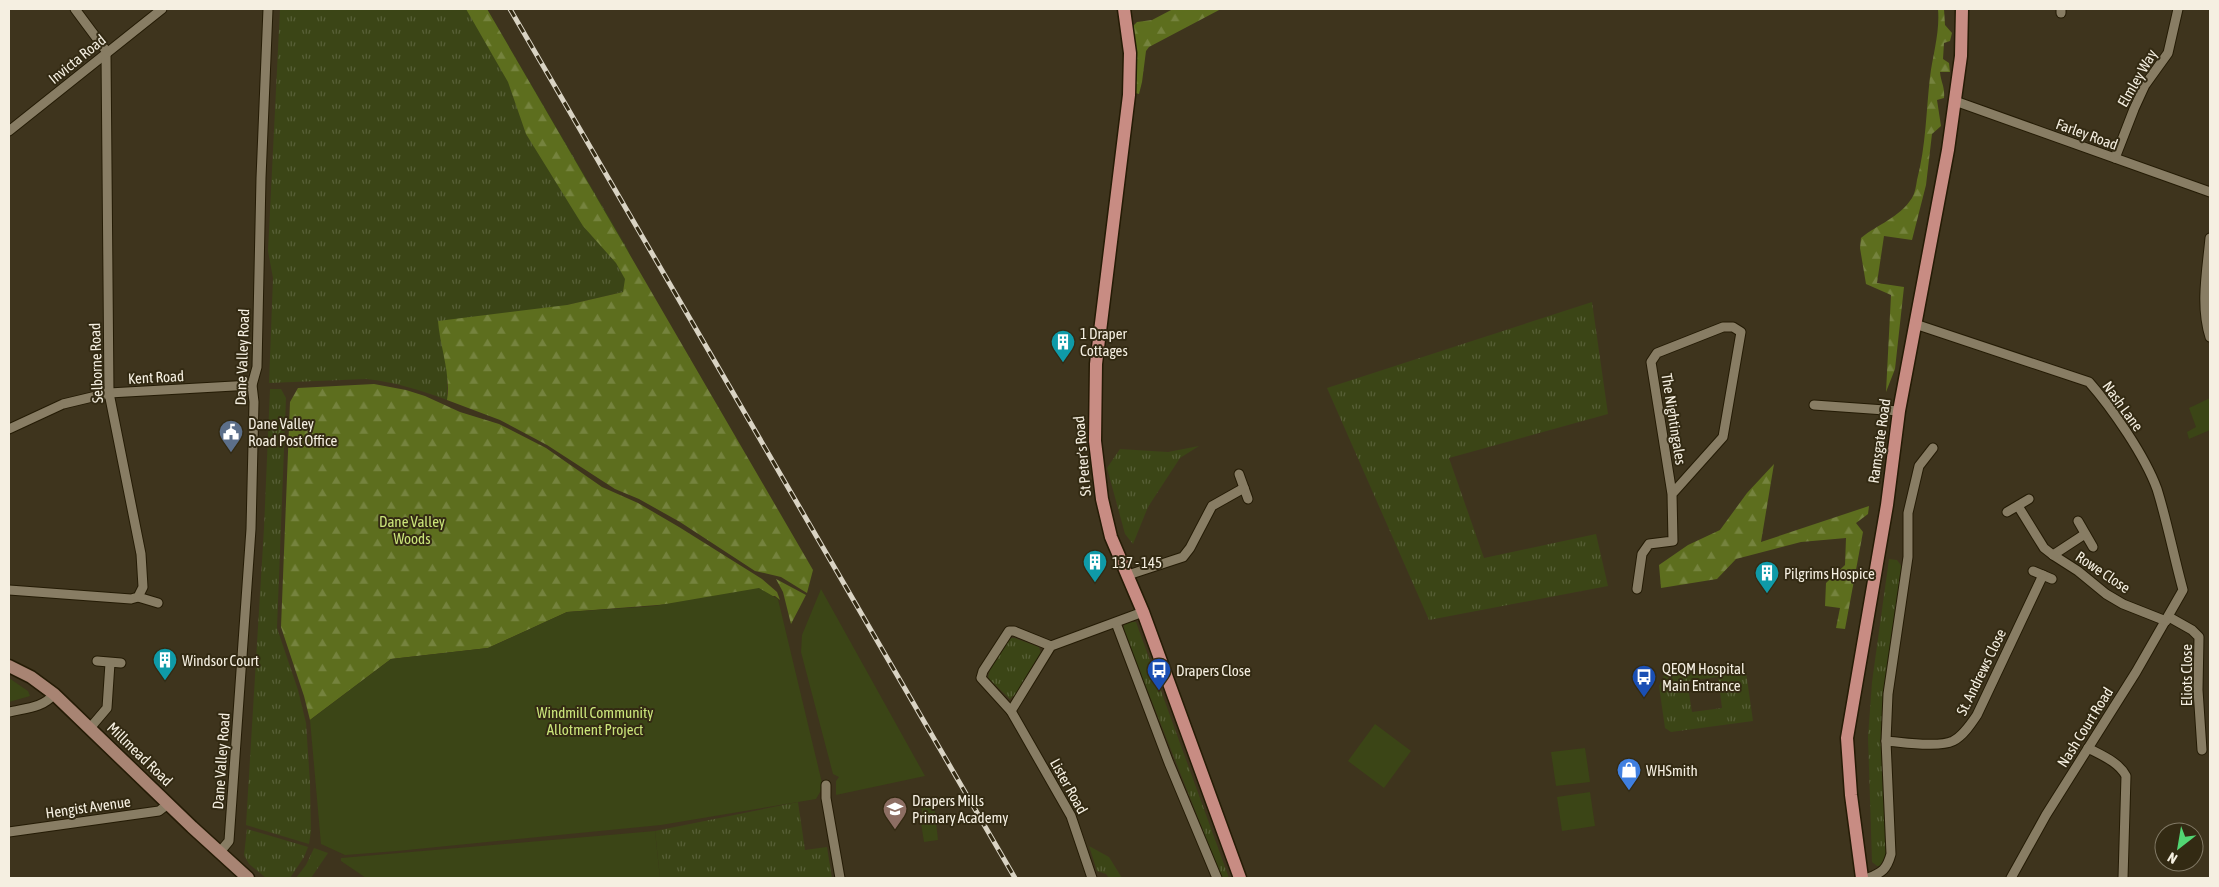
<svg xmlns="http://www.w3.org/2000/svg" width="2219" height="887" font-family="'Asap Condensed',sans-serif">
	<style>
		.grass { fill: url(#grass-tufts); fill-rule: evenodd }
		.forest { fill: url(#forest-firs) }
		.green { fill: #3b4516 }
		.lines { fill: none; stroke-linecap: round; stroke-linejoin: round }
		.street-casing { stroke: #241b05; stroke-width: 11 }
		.secondary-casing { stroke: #241b05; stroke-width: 15 }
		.primary-casing { stroke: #241b05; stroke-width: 15 }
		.street { stroke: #887d64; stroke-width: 9 }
		.secondary { stroke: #a88473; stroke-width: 12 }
		.primary { stroke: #c88c83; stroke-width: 12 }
		.rail-casing { stroke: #d9d3c3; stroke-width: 5 }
		.rail { stroke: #332a13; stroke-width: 3; stroke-dasharray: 9; stroke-linecap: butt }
		.labels { text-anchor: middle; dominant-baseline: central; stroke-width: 4; stroke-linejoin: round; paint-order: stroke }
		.street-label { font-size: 15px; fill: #f5efe1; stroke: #332a13 }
		.poi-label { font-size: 15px; fill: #f5efe1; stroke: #332a13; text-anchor: start }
		.park-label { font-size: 15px; fill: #cae47a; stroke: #332a13 }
	</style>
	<defs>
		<pattern id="grass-tufts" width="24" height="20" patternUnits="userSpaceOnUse" patternTransform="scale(1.25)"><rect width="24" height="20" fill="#3b4516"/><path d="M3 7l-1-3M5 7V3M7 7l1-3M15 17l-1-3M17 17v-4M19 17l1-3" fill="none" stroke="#586038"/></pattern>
		<pattern id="forest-firs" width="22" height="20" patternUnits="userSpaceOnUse" patternTransform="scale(1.25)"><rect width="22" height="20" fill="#5d6e1e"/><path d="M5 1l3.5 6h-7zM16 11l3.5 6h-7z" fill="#75833e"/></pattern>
	</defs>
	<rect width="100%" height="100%" fill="#3e341d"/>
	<g class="grass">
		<path d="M 280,9 L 487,9 L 628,250 L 638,279 L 623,292 L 567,305 L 447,381 L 447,400 C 420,390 395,382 366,379 L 269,383 L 273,278 L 268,251 Z"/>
		<path d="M 1592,302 L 1608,414 L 1449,458 L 1484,558 L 1596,534 L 1608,586 L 1429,620 L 1327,388 Z"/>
		<path d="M 270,389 L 281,389 L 286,398 L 277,628 L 298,690 L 306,723 L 310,783 L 311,831 L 309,844 L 246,825 L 264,528 Z"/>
		<path d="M 1199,446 L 1180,458 L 1148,507 L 1133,544 L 1125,534 L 1107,468 L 1120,449 L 1168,452 Z"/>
		<path d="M 1889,559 L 1897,560 L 1903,568 C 1893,646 1879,723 1884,801 C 1885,822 1893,847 1885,866 L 1877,866 L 1872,862 L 1868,737 L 1872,682 Z"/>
		<path d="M 1130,622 L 1136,622 L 1229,878 L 1222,878 L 1123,629 L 1125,623 Z"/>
		<path d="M 1009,638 L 1015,638 L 1039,647 L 1041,654 L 1016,697 L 1013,696 L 1010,699 L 988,678 L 990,669 L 989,668 Z"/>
		<path d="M 1729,664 L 1737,665 L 1746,672 L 1753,721 L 1671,732 L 1665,728 L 1659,686 L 1664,675 ZM 1718,677 L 1722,708 L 1692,712 L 1687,681 Z"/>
		<path d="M 798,802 L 805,850 L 827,847 L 832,878 L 660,878 L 655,831 Z"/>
		<path d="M 247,829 L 308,847 L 304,857 L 290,878 L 266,878 L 249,864 L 244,855 Z"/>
		<path d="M 1089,846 L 1109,857 L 1122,878 L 1109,878 L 1106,874 L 1097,871 Z"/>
		<path d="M 314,848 L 328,853 L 311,878 L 296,878 L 306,865 Z"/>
	</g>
	<g class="forest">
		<path d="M 466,9 L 487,9 L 813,570 L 807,593 L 781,577 L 755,571 L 680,522 L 639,499 L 615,489 L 547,445 L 500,420 L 447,400 C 451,374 440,347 438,321 L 567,305 L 623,292 L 625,279 L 616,263 L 583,226 L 526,134 L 508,82 Z"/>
		<path d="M 1173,9 L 1221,9 L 1149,47 L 1146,51 L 1142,82 L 1139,94 L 1131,92 L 1131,28 L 1137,22 L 1152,20 Z"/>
		<path d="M 1938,9 L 1944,9 L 1945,25 L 1952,33 L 1950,41 L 1944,43 L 1943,59 L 1949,63 L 1950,72 L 1940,72 C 1941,83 1945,86 1944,98 L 1937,100 L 1941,126 L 1932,134 L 1926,185 L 1912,240 L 1884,236 L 1877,283 L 1904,287 L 1895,369 L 1886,392 L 1891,295 L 1866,284 L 1860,248 L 1861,238 C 1878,224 1899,218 1912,198 C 1915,193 1916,186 1917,180 C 1926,146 1926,112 1930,77 C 1933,54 1940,32 1938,9 Z"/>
		<path d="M 374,384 L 406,390 L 425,396 L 460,412 L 499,424 L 546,448 L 602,487 L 638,503 L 679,527 L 762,579 L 777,592 L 780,600 L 775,596 L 567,612 L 488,648 L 391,659 L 310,720 L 304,696 L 281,627 L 290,402 L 298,388 Z"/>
		<path d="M 1774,464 L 1761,542 L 1869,506 L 1868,514 L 1856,523 L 1863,532 L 1845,629 L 1836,628 L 1840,608 L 1825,606 L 1826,583 L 1845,565 L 1846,538 L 1801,542 L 1736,559 L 1717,579 L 1661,588 L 1659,565 L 1688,545 L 1720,530 L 1747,493 Z"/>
		<path d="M 776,579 L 806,595 L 791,624 L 783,592 Z"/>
	</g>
	<g class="green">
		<path d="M 2210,398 L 2210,430 L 2189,439 L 2187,432 L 2196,427 L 2189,408 Z"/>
		<path d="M 759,588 L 778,599 L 823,787 L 816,799 L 661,825 L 397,851 L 345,855 L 321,844 L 310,720 L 391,659 L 488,648 L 567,612 L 654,606 Z"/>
		<path d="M 821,589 L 925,776 L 836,795 L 836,781 L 839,777 L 833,774 L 801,652 L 802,635 Z"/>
		<path d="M 9,678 L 28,691 L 30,696 L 9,702 Z"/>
		<path d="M 1375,724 L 1411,751 L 1384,788 L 1348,761 Z"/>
		<path d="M 1585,748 L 1590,782 L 1556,786 L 1551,752 Z"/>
		<path d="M 1590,792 L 1595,826 L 1562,831 L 1557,797 Z"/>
		<path d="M 934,803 L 938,840 L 924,842 L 920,817 L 923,817 L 921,805 Z"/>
		<path d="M 655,831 L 660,878 L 366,878 L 341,861 L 341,858 Z"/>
	</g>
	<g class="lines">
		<defs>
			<g id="street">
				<path d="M 75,9 L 107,52"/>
				<path d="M 2061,9 L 2061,13"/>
				<path d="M 1955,101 L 2210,192"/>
				<path d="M 9,131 L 162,9"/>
				<path d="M 2115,158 L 2134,109 L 2145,85 L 2168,53 L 2178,9"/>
				<path d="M 2210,238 C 2207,270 2200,306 2210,337"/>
				<path d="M 1915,324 L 2089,382 C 2112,408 2145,456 2157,489 C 2167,521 2174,557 2183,590 L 2136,672 L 2046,815 L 2011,878"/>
				<path d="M 1814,405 L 1899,411"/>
				<path d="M 9,429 L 63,404 L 109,393 L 252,385"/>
				<path d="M 1239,474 L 1248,499"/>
				<path d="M 2018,506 L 2044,548 L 2053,555 L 2078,571 L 2106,594 L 2123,604 L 2166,621"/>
				<path d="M 2007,512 L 2029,499"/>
				<path d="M 2078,521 L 2093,547"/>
				<path d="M 2053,555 L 2085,534"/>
				<path d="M 2033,571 L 2052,579"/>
				<path d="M 1128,575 L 1183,557 L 1190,548 L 1212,506 L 1244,488"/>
				<path d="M 1637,589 L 1642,554 L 1649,544 L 1673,541 L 1672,494 L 1723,437 L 1741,332 L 1733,327 L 1723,327 L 1657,353 L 1651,362 L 1672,494"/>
				<path d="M 9,590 L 131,599 L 138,597 L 143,587 L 141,554 L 109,393 L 106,54"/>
				<path d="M 138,597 L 158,603"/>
				<path d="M 2169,617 L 2192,630 L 2199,637 L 2198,690 L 2202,750"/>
				<path d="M 1116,623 L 1169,763 L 1217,878"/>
				<path d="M 1051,646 L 1014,631 L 1009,631 L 983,671 L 981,678 L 1011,711 L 1071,816 L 1092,878"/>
				<path d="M 97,661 L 121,663"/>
				<path d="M 1011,711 L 1051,646 L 1143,612"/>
				<path d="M 9,712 C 26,708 43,708 54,694"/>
				<path d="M 90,728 L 107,708 L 110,663"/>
				<path d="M 1886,741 C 1902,742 1938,748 1953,741 C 1963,736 1971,724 1977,715 L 2043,575"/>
				<path d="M 2088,748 C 2101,755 2119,762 2126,776 L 2123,878"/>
				<path d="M 826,785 L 826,798 L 840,878"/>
				<path d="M 9,832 L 159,811 L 168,804"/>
				<path d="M 219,853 L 229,841 L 251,529 L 254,402 L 252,385 L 257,367 L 261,178 L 268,9"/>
				<path d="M 1868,878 C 1882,873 1887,869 1891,854 L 1886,741 L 1888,694 L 1908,557 L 1908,513 L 1919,466 L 1933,448"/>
			</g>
			<path id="secondary" d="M 9,666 L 31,677 L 54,694 L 192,827 L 248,878"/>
			<g id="primary">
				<path d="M 1124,9 L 1130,53 L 1129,95 L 1096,364 L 1095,441 L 1102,499 L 1111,537 L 1143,612 L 1240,878"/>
				<path d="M 1862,878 L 1851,795 L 1847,738 L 1887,505 L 1899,411 L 1948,150 L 1961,56 L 1962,9"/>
			</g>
		</defs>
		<use href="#street" class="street-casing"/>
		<use href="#secondary" class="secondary-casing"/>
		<use href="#primary" class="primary-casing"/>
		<use href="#street" class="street"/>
		<use href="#secondary" class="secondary"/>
		<use href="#primary" class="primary"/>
		<defs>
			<path id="rail" d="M 510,9 L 1015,878"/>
		</defs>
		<use href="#rail" class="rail-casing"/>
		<use href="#rail" class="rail"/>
	</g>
	<defs>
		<symbol id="building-pin" viewBox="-11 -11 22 30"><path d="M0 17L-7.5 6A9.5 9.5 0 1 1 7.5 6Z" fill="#0f9aa8" stroke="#332a13"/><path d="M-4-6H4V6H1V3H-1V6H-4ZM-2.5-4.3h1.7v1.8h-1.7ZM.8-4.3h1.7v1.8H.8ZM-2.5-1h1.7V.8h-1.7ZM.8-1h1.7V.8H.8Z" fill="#fff"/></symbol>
		<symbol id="civic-pin" viewBox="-11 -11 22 30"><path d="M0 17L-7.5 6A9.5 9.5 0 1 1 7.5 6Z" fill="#5c6f8a" stroke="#332a13"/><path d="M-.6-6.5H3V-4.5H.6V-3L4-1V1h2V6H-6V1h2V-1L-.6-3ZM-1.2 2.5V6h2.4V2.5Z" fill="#fff"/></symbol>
		<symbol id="bus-pin" viewBox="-11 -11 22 30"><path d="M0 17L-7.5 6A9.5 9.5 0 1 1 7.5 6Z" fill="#1a4fb4" stroke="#332a13"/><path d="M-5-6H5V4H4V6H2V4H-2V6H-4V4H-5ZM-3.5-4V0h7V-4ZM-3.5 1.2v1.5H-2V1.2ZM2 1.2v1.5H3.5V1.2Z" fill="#fff"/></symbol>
		<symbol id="shop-pin" viewBox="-11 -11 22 30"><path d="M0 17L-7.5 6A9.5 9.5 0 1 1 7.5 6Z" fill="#3f7fe0" stroke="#332a13"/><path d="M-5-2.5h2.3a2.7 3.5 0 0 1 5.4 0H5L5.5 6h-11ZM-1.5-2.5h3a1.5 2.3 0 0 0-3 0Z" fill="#fff"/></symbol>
		<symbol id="school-pin" viewBox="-11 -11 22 30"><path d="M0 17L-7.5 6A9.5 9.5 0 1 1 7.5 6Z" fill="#8d6e63" stroke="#332a13"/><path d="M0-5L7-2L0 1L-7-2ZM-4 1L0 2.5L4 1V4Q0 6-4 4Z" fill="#fff"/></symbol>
	</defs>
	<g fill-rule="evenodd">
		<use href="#building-pin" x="1049" y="328" width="28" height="38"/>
		<use href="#civic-pin" x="217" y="418" width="28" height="38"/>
		<use href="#building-pin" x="1081" y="548" width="28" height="38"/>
		<use href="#building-pin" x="1753" y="559" width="28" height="38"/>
		<use href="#building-pin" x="151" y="646" width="28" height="38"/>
		<use href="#bus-pin" x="1145" y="656" width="28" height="38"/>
		<use href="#bus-pin" x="1630" y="663" width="28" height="38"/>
		<use href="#shop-pin" x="1615" y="756" width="28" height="38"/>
		<use href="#school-pin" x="881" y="795" width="28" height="38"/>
	</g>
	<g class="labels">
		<g class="street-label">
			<text transform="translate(77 59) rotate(-39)">Invicta Road</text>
			<text transform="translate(2137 78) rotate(-60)">Elmley Way</text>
			<text transform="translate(2087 134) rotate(20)">Farley Road</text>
			<text transform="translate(242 357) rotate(-88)">Dane Valley Road</text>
			<text transform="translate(96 363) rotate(-92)">Selborne Road</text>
			<text transform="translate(156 377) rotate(-3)">Kent Road</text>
			<text transform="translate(2123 406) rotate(54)">Nash Lane</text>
			<text transform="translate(1674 419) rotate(81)">The Nightingales</text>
			<text transform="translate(1879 441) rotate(-82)">Ramsgate Road</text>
			<text transform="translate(1082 456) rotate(-95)">St Peter's Road</text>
			<text transform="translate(2103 572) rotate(34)">Rowe Close</text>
			<text transform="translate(1981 672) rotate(-64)">St. Andrews Close</text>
			<text transform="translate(2186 675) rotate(-90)">Eliots Close</text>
			<text transform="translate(2085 727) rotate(-58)">Nash Court Road</text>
			<text transform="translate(140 754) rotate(44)">Millmead Road</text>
			<text transform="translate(221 761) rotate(-86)">Dane Valley Road</text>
			<text transform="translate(1069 786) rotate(61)">Lister Road</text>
			<text transform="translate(88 807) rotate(-8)">Hengist Avenue</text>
		</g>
		<g class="poi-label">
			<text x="1080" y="333">1 Draper<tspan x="1080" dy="17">Cottages</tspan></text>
			<text x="248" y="423">Dane Valley<tspan x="248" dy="17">Road Post Office</tspan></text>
			<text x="1112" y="562">137 - 145</text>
			<text x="1784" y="573">Pilgrims Hospice</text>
			<text x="182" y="660">Windsor Court</text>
			<text x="1662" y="668">QEQM Hospital<tspan x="1662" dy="17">Main Entrance</tspan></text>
			<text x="1176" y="670">Drapers Close</text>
			<text x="1646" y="770">WHSmith</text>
			<text x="912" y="800">Drapers Mills<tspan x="912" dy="17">Primary Academy</tspan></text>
		</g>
		<g class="park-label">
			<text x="412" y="521">Dane Valley<tspan x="412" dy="17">Woods</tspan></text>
			<text x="595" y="712">Windmill Community<tspan x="595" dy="17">Allotment Project</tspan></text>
		</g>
	</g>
	<rect width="2219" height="887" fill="none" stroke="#f5efe1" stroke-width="20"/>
	<g transform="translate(2179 847) rotate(211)"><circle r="24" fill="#332a13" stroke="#817965"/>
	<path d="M0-4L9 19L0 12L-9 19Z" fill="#52d673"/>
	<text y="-8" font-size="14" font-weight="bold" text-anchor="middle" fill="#f5efe1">N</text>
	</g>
</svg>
